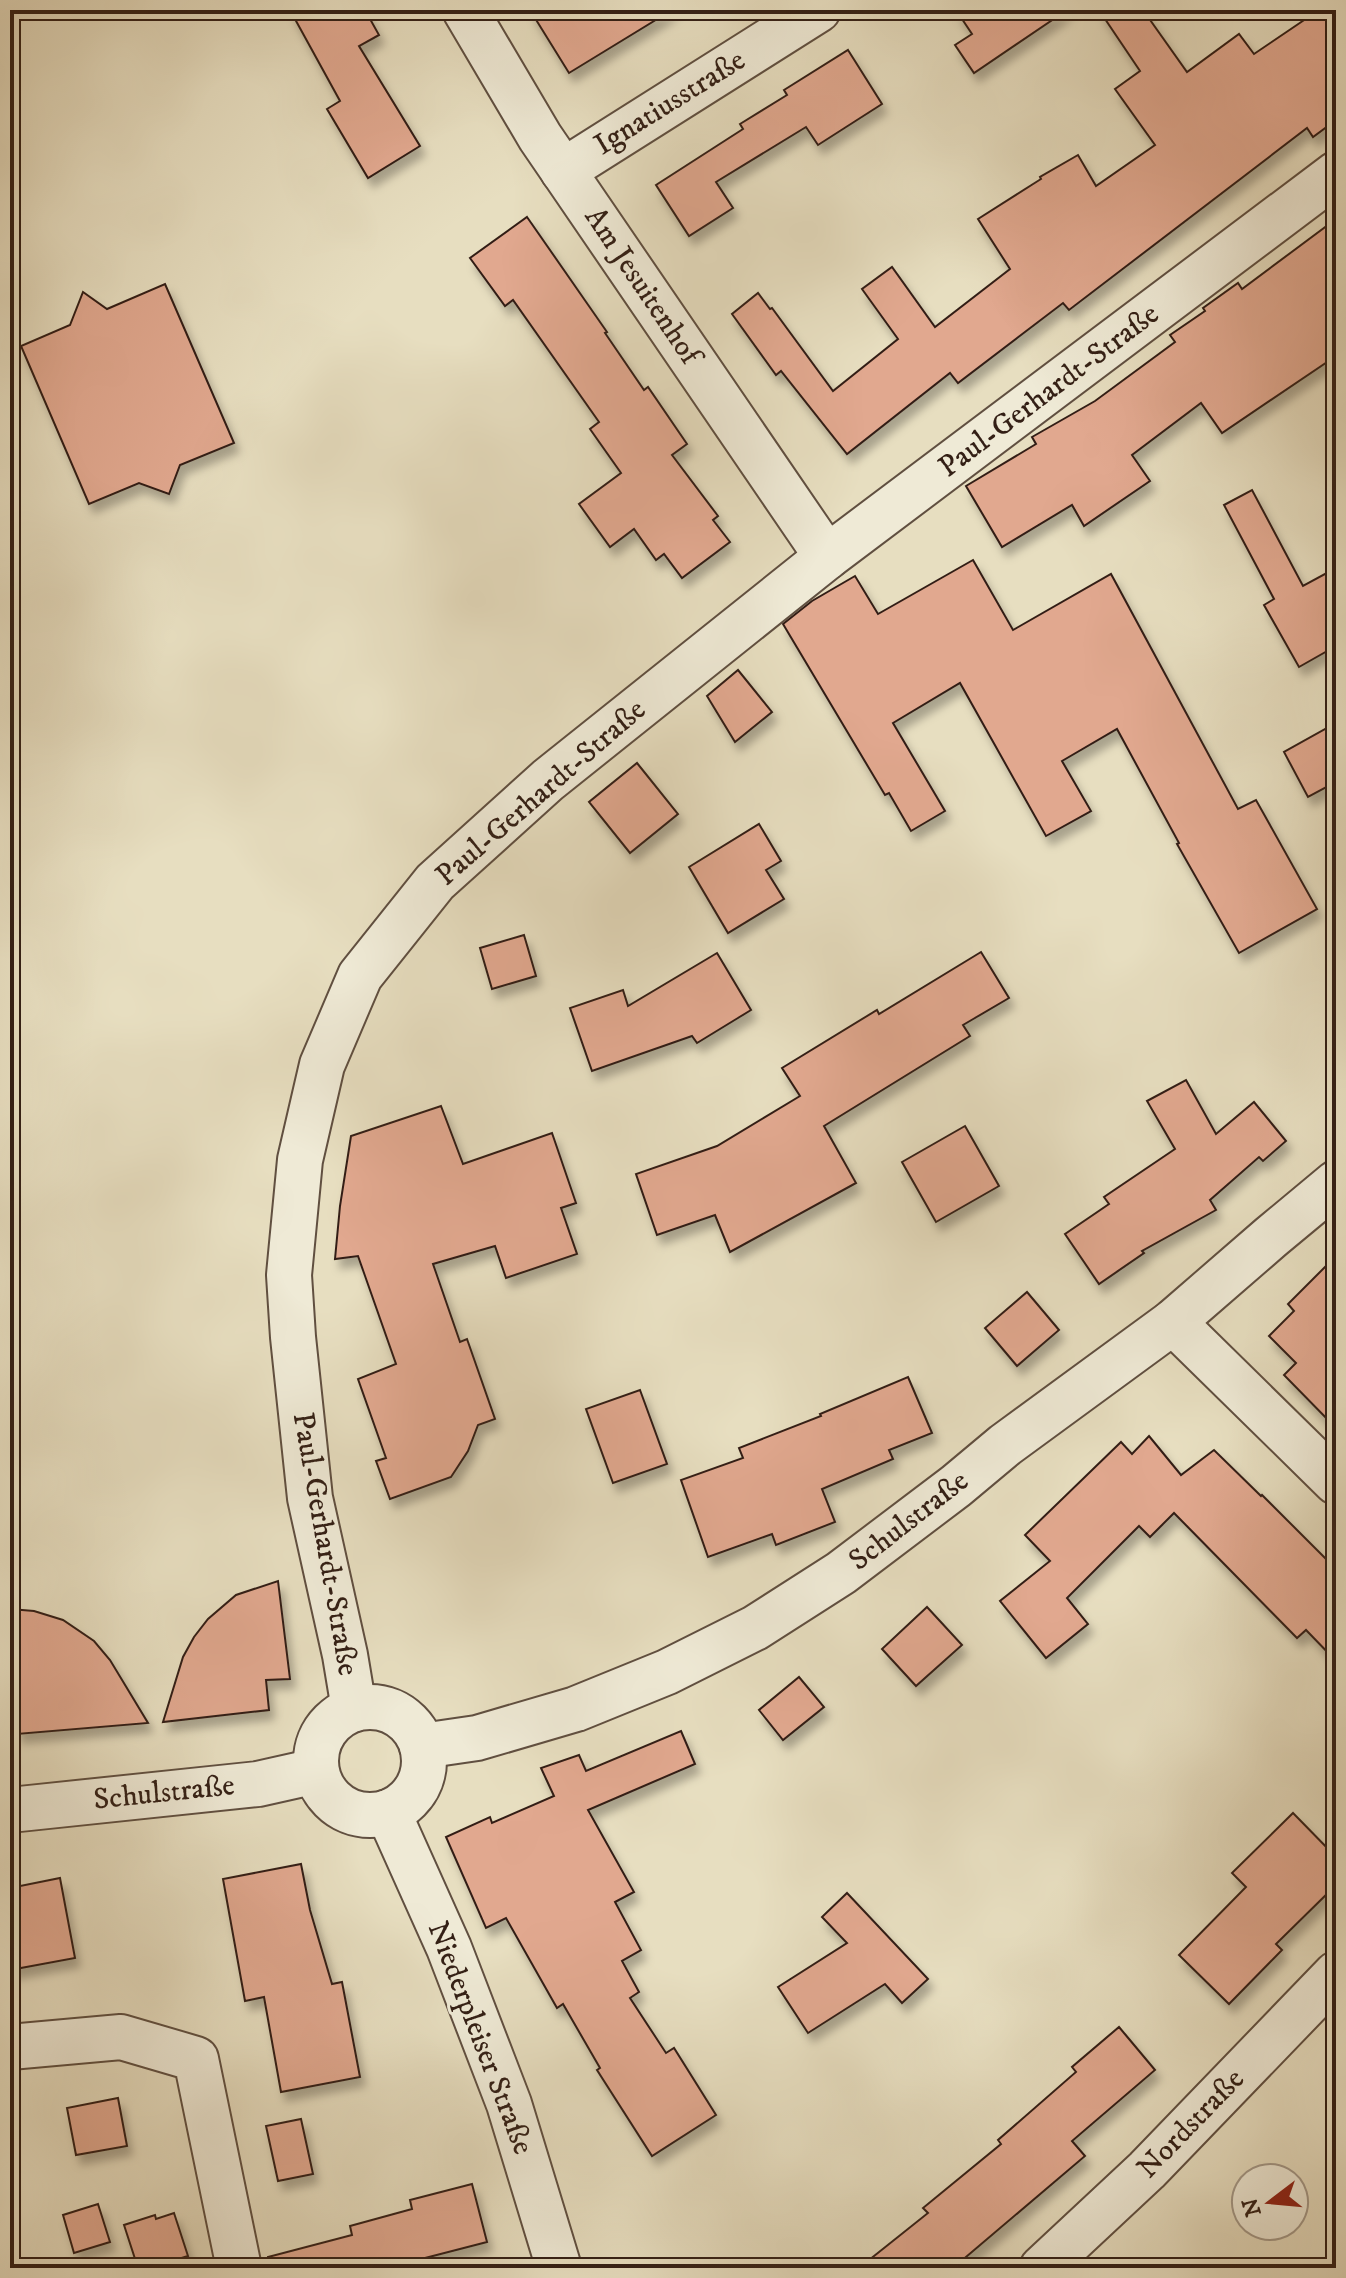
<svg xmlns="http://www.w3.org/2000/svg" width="1346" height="2278" font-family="'IM FELL DW Pica',serif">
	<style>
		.building { fill: #e1a88f; stroke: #331f15; stroke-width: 2; filter: url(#shadow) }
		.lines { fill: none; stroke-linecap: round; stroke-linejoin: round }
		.minor-casing { stroke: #604f40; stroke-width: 48 }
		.minor { stroke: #efead6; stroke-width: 44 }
		.labels { text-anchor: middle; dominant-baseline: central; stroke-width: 6; stroke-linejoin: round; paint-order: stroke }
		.street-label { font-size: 30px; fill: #331f15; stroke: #efead6 }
	</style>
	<defs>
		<filter id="shadow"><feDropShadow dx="5" dy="9" stdDeviation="4" flood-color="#0004"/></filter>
	</defs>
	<rect width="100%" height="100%" fill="#e7dec0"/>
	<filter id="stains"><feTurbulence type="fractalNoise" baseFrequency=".0025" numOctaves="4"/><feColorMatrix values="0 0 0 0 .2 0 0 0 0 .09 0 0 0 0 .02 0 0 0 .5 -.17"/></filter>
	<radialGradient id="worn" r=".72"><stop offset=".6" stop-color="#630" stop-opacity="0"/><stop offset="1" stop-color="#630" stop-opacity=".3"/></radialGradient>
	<g class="building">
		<path d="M 290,10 L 365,10 L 379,35 L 359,46 L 420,146 L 368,178 L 327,109 L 340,101 Z"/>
		<path d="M 530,10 L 672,10 L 569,73 Z"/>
		<path d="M 956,10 L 1067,10 L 974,73 L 955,45 L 972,34 Z"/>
		<path d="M 1099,10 L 1143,10 L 1187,72 L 1239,34 L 1254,54 L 1319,10 L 1336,10 L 1336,120 L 1313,137 L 1307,128 L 1069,310 L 1063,303 L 958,383 L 950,373 L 847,454 L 781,371 L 776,375 L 732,314 L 758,293 L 770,309 L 772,308 L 833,391 L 898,339 L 862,289 L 892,267 L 935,327 L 1010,269 L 978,219 L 1041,179 L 1040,177 L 1078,155 L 1096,186 L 1155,145 L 1115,89 L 1140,71 Z"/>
		<path d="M 848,50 L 882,104 L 818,145 L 806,127 L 716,182 L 733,208 L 689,236 L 656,185 L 743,129 L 740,124 L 787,95 L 784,90 Z"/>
		<path d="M 527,217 L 607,332 L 605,333 L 644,390 L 648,387 L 687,444 L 672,455 L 718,516 L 713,520 L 730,542 L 682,578 L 664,554 L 656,560 L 634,529 L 610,547 L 579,504 L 621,473 L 590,429 L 599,422 L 513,300 L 505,306 L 470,258 Z"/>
		<path d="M 1336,219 L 1336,356 L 1222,433 L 1201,403 L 1132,455 L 1150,481 L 1084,526 L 1072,505 L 1002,547 L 966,486 L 1036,444 L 1032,437 L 1095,401 L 1175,342 L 1170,335 L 1205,311 L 1203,308 L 1238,283 L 1242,289 Z"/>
		<path d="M 165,284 L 234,443 L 180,465 L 169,494 L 139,483 L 89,504 L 21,346 L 70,325 L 83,292 L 107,309 Z"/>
		<path d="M 1252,490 L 1303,586 L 1336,568 L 1336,646 L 1299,667 L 1264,605 L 1274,599 L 1224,505 Z"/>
		<path d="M 973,560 L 1013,630 L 1111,574 L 1238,809 L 1256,800 L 1317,909 L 1239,953 L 1177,844 L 1179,843 L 1117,729 L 1062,761 L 1091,811 L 1046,836 L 960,683 L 893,723 L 945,811 L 911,831 L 889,793 L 885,795 L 783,624 L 812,601 L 855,576 L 878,614 Z"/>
		<path d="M 738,670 L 772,712 L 735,742 L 707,696 Z"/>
		<path d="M 1336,723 L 1336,782 L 1308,797 L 1284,752 Z"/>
		<path d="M 637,763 L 678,814 L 630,853 L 589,802 Z"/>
		<path d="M 759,824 L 781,861 L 766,870 L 784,899 L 728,933 L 689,867 Z"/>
		<path d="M 524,935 L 536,976 L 492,989 L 480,948 Z"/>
		<path d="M 981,952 L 1009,998 L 963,1025 L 970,1036 L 824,1126 L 856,1183 L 730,1252 L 715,1215 L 657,1235 L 636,1174 L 717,1146 L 800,1096 L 782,1068 L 877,1010 L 879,1014 Z"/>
		<path d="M 717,953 L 751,1010 L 697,1043 L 692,1036 L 592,1071 L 570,1008 L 623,990 L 628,1006 Z"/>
		<path d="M 1186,1080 L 1216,1134 L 1254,1102 L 1286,1141 L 1263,1161 L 1259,1157 L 1210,1200 L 1216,1210 L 1142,1251 L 1144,1253 L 1099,1284 L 1065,1234 L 1109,1204 L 1104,1197 L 1175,1149 L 1147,1101 Z"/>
		<path d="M 441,1106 L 463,1164 L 552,1133 L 576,1203 L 561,1208 L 577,1254 L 506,1278 L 495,1246 L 433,1264 L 460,1342 L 467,1339 L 495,1419 L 478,1425 L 468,1451 L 451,1477 L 390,1499 L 376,1461 L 386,1458 L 358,1379 L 396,1364 L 358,1256 L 335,1259 L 340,1206 L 351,1136 Z"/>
		<path d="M 965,1126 L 999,1186 L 936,1222 L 902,1162 Z"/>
		<path d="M 1336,1256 L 1336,1428 L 1284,1375 L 1296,1363 L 1269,1336 L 1294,1311 L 1288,1304 Z"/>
		<path d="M 1027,1292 L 1059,1330 L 1017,1366 L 985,1328 Z"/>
		<path d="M 908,1377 L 932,1433 L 889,1450 L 893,1459 L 822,1489 L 835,1522 L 776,1545 L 772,1534 L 708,1557 L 681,1480 L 743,1458 L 739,1448 L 821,1416 L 820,1414 Z"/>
		<path d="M 640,1390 L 667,1464 L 613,1483 L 586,1409 Z"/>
		<path d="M 1149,1436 L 1181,1475 L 1214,1450 L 1261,1496 L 1262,1495 L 1336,1569 L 1336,1661 L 1306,1630 L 1297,1638 L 1174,1513 L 1150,1537 L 1139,1526 L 1067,1598 L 1088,1624 L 1046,1658 L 1000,1601 L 1050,1561 L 1025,1535 L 1121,1442 L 1132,1454 Z"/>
		<path d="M 278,1581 L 290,1679 L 266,1680 L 269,1710 L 163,1722 L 183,1657 L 194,1637 L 208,1619 L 236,1595 Z"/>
		<path d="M 927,1607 L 962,1645 L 916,1686 L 882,1649 Z"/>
		<path d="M 10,1609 L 34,1611 L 63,1620 L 94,1641 L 110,1660 L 148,1723 L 17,1734 L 10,1670 Z"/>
		<path d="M 799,1677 L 824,1707 L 783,1740 L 759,1710 Z"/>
		<path d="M 681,1731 L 695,1764 L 588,1810 L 634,1892 L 615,1902 L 641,1950 L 622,1961 L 639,1992 L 630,1998 L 666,2053 L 674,2048 L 716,2115 L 652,2156 L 597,2070 L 600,2068 L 563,2004 L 557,2008 L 506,1918 L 486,1928 L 446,1837 L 490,1817 L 492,1823 L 554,1796 L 541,1768 L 579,1755 L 586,1771 Z"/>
		<path d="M 1293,1813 L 1336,1857 L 1336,1885 L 1276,1944 L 1282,1950 L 1229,2004 L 1179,1955 L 1246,1887 L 1232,1873 Z"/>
		<path d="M 301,1864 L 310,1910 L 332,1984 L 342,1982 L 360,2077 L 281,2092 L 264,1997 L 245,2001 L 223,1879 Z"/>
		<path d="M 60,1878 L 75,1958 L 10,1970 L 10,1888 Z"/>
		<path d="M 847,1893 L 928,1979 L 902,2003 L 885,1984 L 808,2033 L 778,1987 L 847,1943 L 822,1917 Z"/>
		<path d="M 1119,2027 L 1155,2070 L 1072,2141 L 1085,2156 L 953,2268 L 859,2268 L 928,2213 L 923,2208 L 1001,2144 L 998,2140 L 1076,2072 L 1072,2067 Z"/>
		<path d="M 118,2098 L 127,2146 L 76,2155 L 67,2108 Z"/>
		<path d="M 301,2119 L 313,2174 L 278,2181 L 266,2126 Z"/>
		<path d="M 472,2184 L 487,2242 L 425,2258 L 427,2268 L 269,2268 L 268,2257 L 352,2235 L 350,2226 L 412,2209 L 410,2200 Z"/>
		<path d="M 98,2204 L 110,2242 L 74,2253 L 63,2215 Z"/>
		<path d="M 174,2213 L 188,2256 L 149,2268 L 138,2268 L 124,2225 L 155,2215 L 156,2219 Z"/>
	</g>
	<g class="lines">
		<defs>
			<g id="minor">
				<path d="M 465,10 L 540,137 L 827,557"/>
				<path d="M 563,171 L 818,10"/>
				<path d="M 1173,1322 L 1336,1482"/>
				<circle cx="370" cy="1761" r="54"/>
				<path d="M 354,1709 L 345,1655 L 310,1498 L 293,1337 L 289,1275 L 300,1160 L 322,1065 L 360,976 L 435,882 L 548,780 L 827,557 L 1336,174"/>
				<path d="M 422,1746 L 477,1738 L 576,1709 L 667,1672 L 755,1628 L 841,1573 L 956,1486 L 1005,1445 L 1173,1322 L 1271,1237 L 1336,1183"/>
				<path d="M 10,1810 L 258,1784 L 316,1771"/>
				<path d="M 388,1812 L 449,1948 L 509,2104 L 559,2268"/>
				<path d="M 10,2047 L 121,2037 L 196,2059 L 239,2268"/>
				<path d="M 1042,2268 L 1147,2170 L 1336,1974"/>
			</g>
		</defs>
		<use href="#minor" class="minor-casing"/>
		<use href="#minor" class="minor"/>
	</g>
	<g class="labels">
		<g class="street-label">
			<text transform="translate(670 103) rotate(-32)">Ignatiusstraße</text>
			<text transform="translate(642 286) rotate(56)">Am Jesuitenhof</text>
			<text transform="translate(1049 391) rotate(-37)">Paul-Gerhardt-Straße</text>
			<text transform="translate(541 793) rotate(-41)">Paul-Gerhardt-Straße</text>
			<text transform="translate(909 1521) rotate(-38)">Schulstraße</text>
			<text transform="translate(325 1544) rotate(80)">Paul-Gerhardt-Straße</text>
			<text transform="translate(164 1793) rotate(-6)">Schulstraße</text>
			<text transform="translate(480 2038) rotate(69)">Niederpleiser Straße</text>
			<text transform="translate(1191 2124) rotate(-46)">Nordstraße</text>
		</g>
	</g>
	<rect width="1346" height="2278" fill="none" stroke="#e7dec0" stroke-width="40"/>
	<rect x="12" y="12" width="1322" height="2254" fill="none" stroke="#331f15" stroke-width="4"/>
	<rect x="20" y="20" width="1306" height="2238" fill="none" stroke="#331f15" stroke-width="2"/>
	<g transform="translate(1270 2202) rotate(254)"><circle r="38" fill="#efead6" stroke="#a49989" stroke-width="2"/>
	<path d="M0-6L14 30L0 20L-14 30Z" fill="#8f2418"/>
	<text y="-12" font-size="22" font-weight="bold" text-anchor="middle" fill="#331f15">N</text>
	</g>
	<rect width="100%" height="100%" filter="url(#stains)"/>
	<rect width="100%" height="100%" fill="url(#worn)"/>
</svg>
